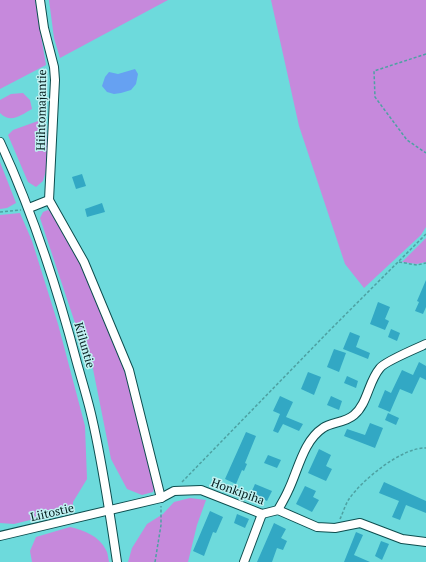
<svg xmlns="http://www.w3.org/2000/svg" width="426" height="562" font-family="'PT Serif',serif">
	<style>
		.green { fill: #c689dc }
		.water { fill: #66a1f2 }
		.building { fill: #32a8c4 }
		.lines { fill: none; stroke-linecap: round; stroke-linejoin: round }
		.minor-casing { stroke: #0d4d4e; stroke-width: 10 }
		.path { stroke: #4da1a2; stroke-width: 1.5; stroke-dasharray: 3 2; stroke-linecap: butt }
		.minor { stroke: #fff; stroke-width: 8 }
		.labels { text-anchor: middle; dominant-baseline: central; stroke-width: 3; stroke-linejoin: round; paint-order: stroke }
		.street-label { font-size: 12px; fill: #041c1d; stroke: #c0f2f2 }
	</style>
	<rect width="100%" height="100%" fill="#6ddadc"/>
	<g class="green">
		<path d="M 0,0 L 35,0 L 46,65 L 0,89 Z"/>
		<path d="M 49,0 L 168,0 L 60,58 L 54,38 Z"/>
		<path d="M 271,0 L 426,0 L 426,227 L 421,235 L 364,288 L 345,264 L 299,126 Z"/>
		<path d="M 23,93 L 30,100 L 32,109 C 21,115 11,124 0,113 L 0,100 L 11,94 Z"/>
		<path d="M 38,121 L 46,122 L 48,164 L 43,181 L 36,187 L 28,182 L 8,135 L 13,130 Z"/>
		<path d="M 0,162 L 16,203 L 7,208 L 0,209 Z"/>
		<path d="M 48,210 L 54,214 L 81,262 L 117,347 L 130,389 L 155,485 L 153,492 L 142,495 L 127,489 L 111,459 L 93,369 L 80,338 L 40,218 L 43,212 Z"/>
		<path d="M 20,213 L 32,241 L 58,324 L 85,426 L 87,479 L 73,502 L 73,510 L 66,514 L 58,511 L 42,517 L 14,524 L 0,523 L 0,215 Z"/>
		<path d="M 426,238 L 426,262 L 417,264 L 402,262 Z"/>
		<path d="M 190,498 L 206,500 L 197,525 L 188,562 L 128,562 L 132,548 L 147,524 L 163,514 L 174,502 Z"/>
		<path d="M 70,527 C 84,530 99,536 106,550 C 108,553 108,558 109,562 L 32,562 L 30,551 L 36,537 Z"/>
	</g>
	<path class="water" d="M 135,69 L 138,74 L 136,84 L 131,90 L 121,93 L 114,94 L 107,92 L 102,86 L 105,77 L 109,72 L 118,74 Z"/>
	<g class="building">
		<path d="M 82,174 L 86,186 L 76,189 L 72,177 Z"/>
		<path d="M 102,203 L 105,212 L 87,217 L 85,209 Z"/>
		<path d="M 426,280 L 426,307 L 423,314 L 415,311 L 419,302 L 417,301 Z"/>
		<path d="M 378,302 L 390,307 L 385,319 L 389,321 L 385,330 L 370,324 Z"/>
		<path d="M 391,329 L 400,333 L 397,341 L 388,337 Z"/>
		<path d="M 350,332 L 360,336 L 356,347 L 370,353 L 368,359 L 343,349 Z"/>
		<path d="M 334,349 L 346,353 L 339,372 L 327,367 Z"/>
		<path d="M 419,362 L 426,366 L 426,380 L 420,377 L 412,394 L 400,389 L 390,412 L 378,407 L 385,390 L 391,393 L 402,370 L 413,375 Z"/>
		<path d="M 308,372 L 321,377 L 314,395 L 301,389 Z"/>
		<path d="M 347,376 L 358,381 L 356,388 L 344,383 Z"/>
		<path d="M 280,396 L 293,402 L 286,417 L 303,424 L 299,431 L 283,424 L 278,433 L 273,431 L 280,414 L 273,411 Z"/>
		<path d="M 331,396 L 342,401 L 339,410 L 327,405 Z"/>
		<path d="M 388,413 L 399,418 L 396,425 L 385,420 Z"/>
		<path d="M 370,423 L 383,428 L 375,448 L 344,436 L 347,429 L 365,435 Z"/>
		<path d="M 246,432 L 256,436 L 245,463 L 247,464 L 244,471 L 242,470 L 236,484 L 225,479 Z"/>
		<path d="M 319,449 L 331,455 L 326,466 L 332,469 L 326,481 L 308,473 Z"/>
		<path d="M 268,455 L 281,460 L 277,468 L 264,463 Z"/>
		<path d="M 384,482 L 426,501 L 426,513 L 406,505 L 400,520 L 392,517 L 399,501 L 379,493 Z"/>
		<path d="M 255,484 L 272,491 L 267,501 L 251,493 Z"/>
		<path d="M 305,486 L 316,491 L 313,497 L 319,500 L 312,512 L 296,504 Z"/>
		<path d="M 210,511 L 223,517 L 216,533 L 213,532 L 204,556 L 193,551 Z"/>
		<path d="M 237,514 L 249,519 L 245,528 L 234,523 Z"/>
		<path d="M 274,523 L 286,529 L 281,538 L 287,541 L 283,550 L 277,548 L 272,562 L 257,562 Z"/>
		<path d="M 356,532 L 363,535 L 354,555 L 370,562 L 344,562 Z"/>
		<path d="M 381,541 L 389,544 L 382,560 L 375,556 Z"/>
	</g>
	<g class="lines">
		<defs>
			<g id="minor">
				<path d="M 0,142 C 33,213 57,287 77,363 C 82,381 88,400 92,418 C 103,466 110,514 117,562"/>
				<path d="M 49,200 L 84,262 L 129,370 L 161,498"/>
				<path d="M 29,208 L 49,200 L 55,80 L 54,67 L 44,28 L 40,0"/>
				<path d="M 278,510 C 281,504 285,498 288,491 C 298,471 303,441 323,428 C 331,422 345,423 354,415 C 368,403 368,382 380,368 C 384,362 417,348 426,344"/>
				<path d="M 0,536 L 161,498 L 174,491 L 201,490 L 262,514 L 278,510 L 317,527 L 335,528 L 360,523 L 402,539 L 426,542"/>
				<path d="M 244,562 L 262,514"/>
			</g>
		</defs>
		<use href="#minor" class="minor-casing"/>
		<g class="path">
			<path d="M 426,54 L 374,71 L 375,97 L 407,140 L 426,153"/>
			<path d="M 0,212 L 21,210"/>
			<path d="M 399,262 L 417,265 L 426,263"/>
			<path d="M 182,482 L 330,330 L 426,234"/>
			<path d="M 340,519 C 343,513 345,505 349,499 C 362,480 402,447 426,448"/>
			<path d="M 155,562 L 161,525 L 161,506"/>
		</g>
		<use href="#minor" class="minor"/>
	</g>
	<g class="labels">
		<g class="street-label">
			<text transform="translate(41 110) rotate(-89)">Hiihtomajantie</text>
			<text transform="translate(85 345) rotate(74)">Kiiluntie</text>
			<text transform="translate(238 491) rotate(20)">Honkipiha</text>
			<text transform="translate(52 512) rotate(-13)">Liitostie</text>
		</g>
	</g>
</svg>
